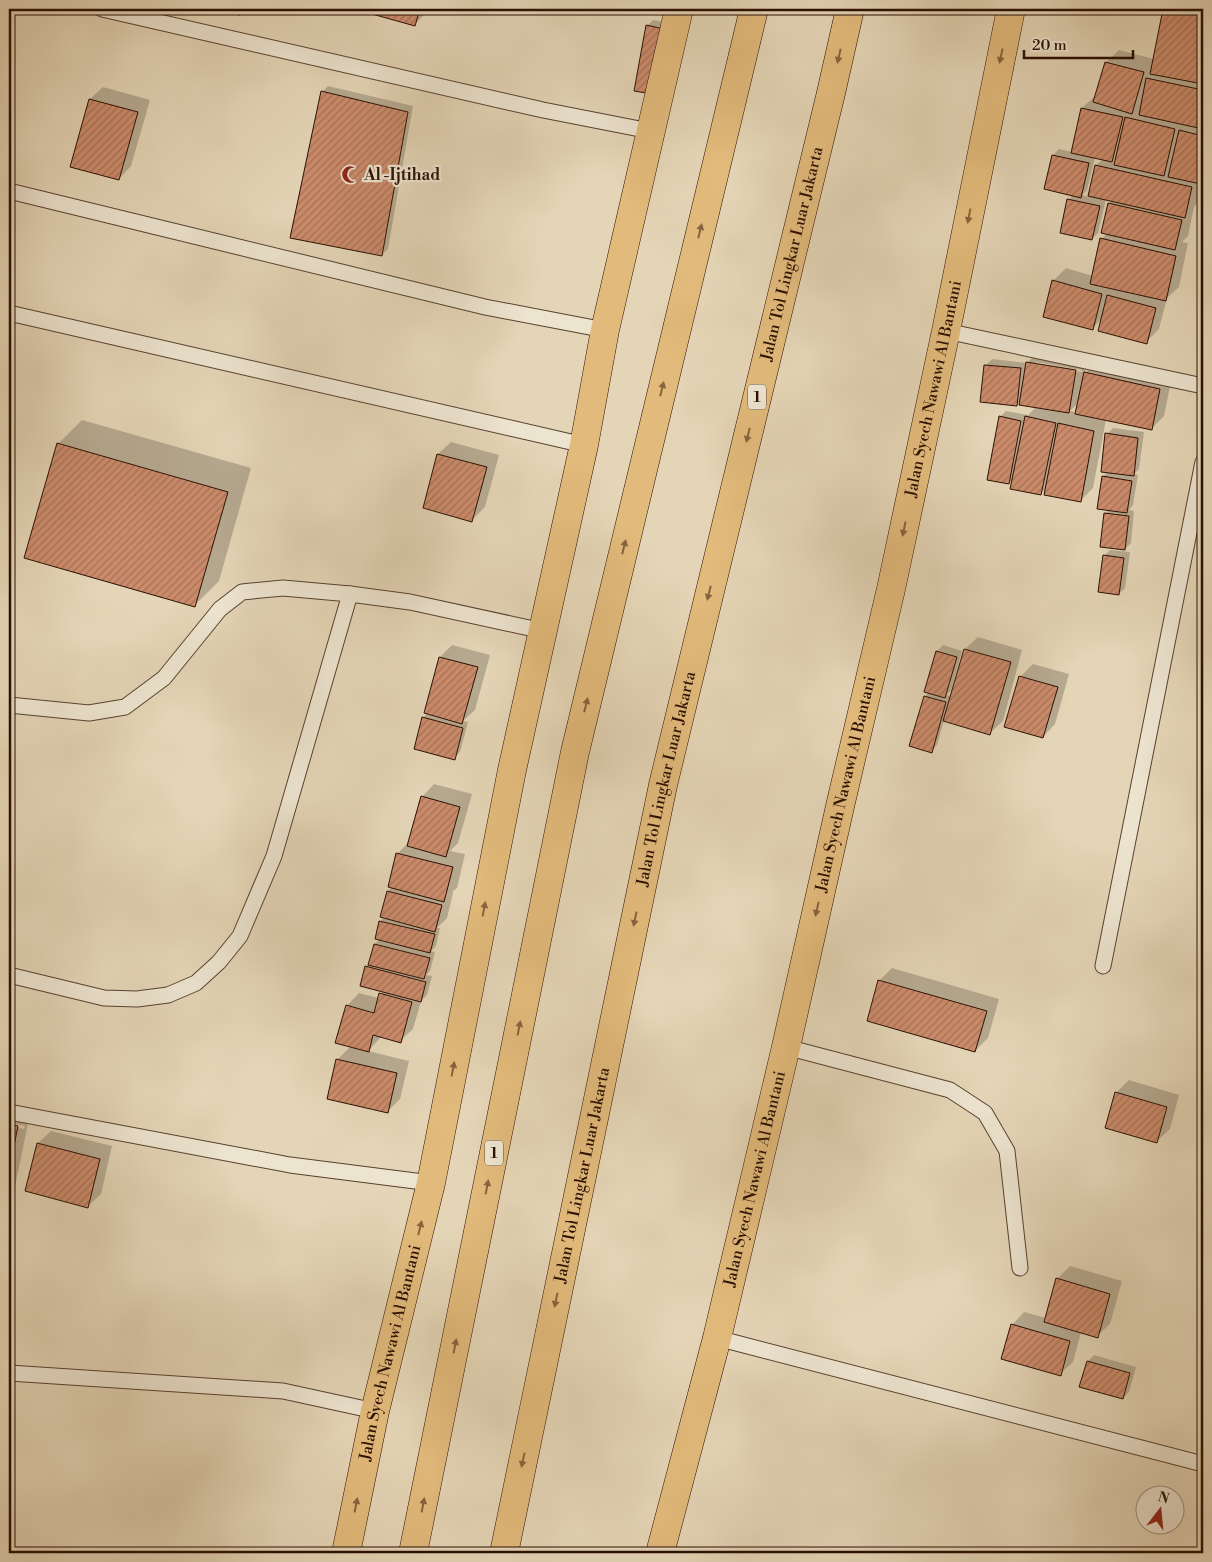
<svg xmlns="http://www.w3.org/2000/svg" width="1212" height="1562" font-family="'Libre Bodoni',serif">
	<style>
		.shadow { fill: #0003; fill-rule: evenodd }
		.building { fill: url(#building-hatch); stroke: #2a0f02 }
		.lines { fill: none; stroke-linecap: round; stroke-linejoin: round }
		.service-casing { stroke: #58402f; stroke-width: 17 }
		.trunk-casing { stroke: #2a0f02; stroke-width: 29 }
		.motorway-casing { stroke: #2a0f02; stroke-width: 29 }
		.service { stroke: #ede4d0; stroke-width: 15 }
		.trunk { stroke: #e2ba7b; stroke-width: 28 }
		.motorway { stroke: #e2ba7b; stroke-width: 28 }
		.oneway { fill: #86643e }
		.labels { text-anchor: middle; dominant-baseline: central; stroke-width: 4.5; stroke-linejoin: round; paint-order: stroke }
		.shield { fill: #ede4d0; stroke: #644f40; stroke-width: 1 }
		.shield-label { font-size: 15px; font-weight: bold; fill: #2a0f02 }
		.poi-label { font-size: 16px; font-weight: bold; fill: #2a0f02; stroke: #ede4d0; text-anchor: start }
		.street-label { font-size: 16px; fill: #2a0f02; stroke: #ede4d0 }
	</style>
	<defs>
		<pattern id="building-hatch" width="6" height="6" patternUnits="userSpaceOnUse" patternTransform="scale(1.25)"><rect width="6" height="6" fill="#cc8c6c"/><path d="M-1 1l2-2M0 6l6-6M5 7l2-2" fill="none" stroke="#a67157"/></pattern>
	</defs>
	<rect width="100%" height="100%" fill="#e4d5b6"/>
	<filter id="stains"><feTurbulence type="fractalNoise" baseFrequency=".004" numOctaves="4"/><feColorMatrix values="0 0 0 0 .2 0 0 0 0 .09 0 0 0 0 .02 0 0 0 .5 -.17"/></filter>
	<radialGradient id="worn" r=".72"><stop offset=".6" stop-color="#630" stop-opacity="0"/><stop offset="1" stop-color="#630" stop-opacity=".3"/></radialGradient>
	<g class="shadow">
		<path d="M 356,9 L 430,9 L 415,24 Z"/>
		<path d="M 1164,9 L 1203,9 L 1203,180 L 1197,204 L 1194,207 L 1188,236 L 1182,242 L 1188,243 L 1179,287 L 1167,298 L 1159,329 L 1146,342 L 1102,319 L 1092,328 L 1053,281 L 1066,268 L 1093,276 L 1102,239 L 1107,233 L 1109,204 L 1112,200 L 1106,199 L 1098,233 L 1092,239 L 1069,199 L 1073,195 L 1046,188 L 1053,155 L 1059,149 L 1072,152 L 1082,108 L 1095,96 L 1096,96 L 1106,62 L 1119,50 L 1154,59 ZM 1095,157 L 1103,159 L 1096,165 L 1089,197 L 1082,195 L 1087,190 Z"/>
		<path d="M 653,20 L 669,23 L 635,90 L 647,26 Z"/>
		<path d="M 328,86 L 413,106 L 388,249 L 382,255 L 322,92 Z"/>
		<path d="M 103,87 L 150,100 L 131,166 L 119,179 L 90,99 Z"/>
		<path d="M 1040,350 L 1088,357 L 1085,373 L 1098,360 L 1172,377 L 1164,416 L 1151,429 L 1106,419 L 1093,488 L 1080,501 L 1047,487 L 1041,493 L 1014,478 L 1009,483 L 1000,417 L 1006,411 L 1028,415 L 1036,407 L 1022,400 L 1016,405 L 986,365 L 992,359 L 1027,363 ZM 1036,362 L 1082,370 L 1082,372 L 1036,365 ZM 1080,401 L 1077,412 L 1070,411 Z"/>
		<path d="M 82,420 L 251,468 L 219,581 L 195,605 L 58,444 Z"/>
		<path d="M 1113,428 L 1144,432 L 1139,469 L 1134,474 L 1138,475 L 1133,505 L 1129,510 L 1134,511 L 1131,543 L 1125,549 L 1105,514 L 1109,509 L 1103,477 L 1108,471 L 1107,434 Z"/>
		<path d="M 451,442 L 499,455 L 485,507 L 472,520 L 424,507 L 438,454 Z"/>
		<path d="M 1110,550 L 1130,552 L 1125,588 L 1119,594 L 1104,556 Z"/>
		<path d="M 978,637 L 1022,650 L 1003,721 L 990,733 L 944,720 L 937,745 L 931,751 L 925,697 L 929,692 L 937,651 L 943,645 L 962,651 L 951,691 L 946,695 L 952,696 L 965,649 Z"/>
		<path d="M 452,645 L 490,655 L 475,710 L 463,721 L 468,722 L 460,752 L 454,758 L 423,718 L 428,713 L 440,657 Z"/>
		<path d="M 1033,664 L 1069,674 L 1055,724 L 1043,737 L 1020,677 Z"/>
		<path d="M 434,784 L 472,794 L 458,843 L 450,851 L 465,854 L 457,888 L 452,892 L 453,893 L 447,918 L 437,928 L 440,928 L 436,946 L 431,951 L 435,952 L 430,971 L 426,975 L 432,976 L 427,995 L 421,1001 L 413,1029 L 400,1041 L 382,1036 L 368,1051 L 409,1061 L 400,1099 L 387,1112 L 337,1060 L 351,1046 L 347,1006 L 359,993 L 379,998 L 380,994 L 383,991 L 366,967 L 370,962 L 375,944 L 380,939 L 380,922 L 384,917 L 388,891 L 392,887 L 397,854 L 409,842 L 422,797 Z"/>
		<path d="M 892,968 L 999,999 L 988,1038 L 975,1051 L 879,981 Z"/>
		<path d="M 1129,1080 L 1179,1095 L 1170,1129 L 1157,1141 L 1116,1093 Z"/>
		<path d="M 9,1109 L 30,1114 L 13,1196 L 9,1200 L 9,1125 L 24,1129 L 25,1126 L 9,1123 Z"/>
		<path d="M 51,1131 L 112,1146 L 101,1194 L 88,1206 L 27,1190 L 38,1143 Z"/>
		<path d="M 1070,1266 L 1122,1281 L 1110,1324 L 1097,1336 L 1081,1332 L 1073,1362 L 1060,1374 L 1012,1325 L 1024,1312 L 1046,1318 L 1057,1279 Z"/>
		<path d="M 1094,1355 L 1136,1367 L 1129,1392 L 1123,1398 L 1088,1361 Z"/>
	</g>
	<g class="building">
		<path d="M 212,9 L 241,9 L 240,15 Z"/>
		<path d="M 354,9 L 420,9 L 415,26 Z"/>
		<path d="M 1163,9 L 1203,9 L 1203,84 L 1150,74 Z"/>
		<path d="M 646,25 L 664,29 L 652,94 L 634,91 Z"/>
		<path d="M 1105,62 L 1144,72 L 1132,114 L 1093,102 Z"/>
		<path d="M 1146,78 L 1203,90 L 1203,129 L 1139,115 Z"/>
		<path d="M 321,91 L 408,112 L 382,256 L 290,238 Z"/>
		<path d="M 89,99 L 138,112 L 119,180 L 70,167 Z"/>
		<path d="M 1081,108 L 1123,117 L 1112,162 L 1071,153 Z"/>
		<path d="M 1125,117 L 1175,129 L 1164,176 L 1114,165 Z"/>
		<path d="M 1179,130 L 1203,136 L 1203,172 L 1201,184 L 1168,177 Z"/>
		<path d="M 1052,155 L 1089,163 L 1081,198 L 1044,189 Z"/>
		<path d="M 1095,165 L 1192,187 L 1185,218 L 1088,196 Z"/>
		<path d="M 1067,199 L 1100,206 L 1092,240 L 1060,233 Z"/>
		<path d="M 1108,203 L 1182,220 L 1175,250 L 1101,233 Z"/>
		<path d="M 1100,238 L 1176,256 L 1166,301 L 1090,284 Z"/>
		<path d="M 1052,280 L 1102,294 L 1093,330 L 1043,317 Z"/>
		<path d="M 1107,295 L 1156,308 L 1147,344 L 1098,331 Z"/>
		<path d="M 1026,362 L 1076,370 L 1069,413 L 1019,405 Z"/>
		<path d="M 984,365 L 1021,368 L 1017,406 L 980,402 Z"/>
		<path d="M 1084,372 L 1160,389 L 1152,430 L 1075,414 Z"/>
		<path d="M 999,416 L 1021,421 L 1009,484 L 987,480 Z"/>
		<path d="M 1025,416 L 1056,423 L 1041,495 L 1010,489 Z"/>
		<path d="M 1058,423 L 1094,431 L 1081,502 L 1044,495 Z"/>
		<path d="M 1105,433 L 1138,438 L 1134,476 L 1101,472 Z"/>
		<path d="M 57,443 L 228,492 L 195,607 L 24,558 Z"/>
		<path d="M 437,454 L 487,467 L 472,522 L 423,508 Z"/>
		<path d="M 1102,476 L 1132,481 L 1127,513 L 1097,509 Z"/>
		<path d="M 1104,513 L 1129,516 L 1125,550 L 1100,547 Z"/>
		<path d="M 1103,555 L 1124,558 L 1119,595 L 1098,592 Z"/>
		<path d="M 964,649 L 1011,662 L 990,735 L 943,721 Z"/>
		<path d="M 936,651 L 957,657 L 945,698 L 924,692 Z"/>
		<path d="M 439,657 L 478,667 L 462,724 L 424,713 Z"/>
		<path d="M 1019,676 L 1058,687 L 1043,738 L 1004,727 Z"/>
		<path d="M 924,696 L 946,702 L 932,753 L 909,746 Z"/>
		<path d="M 422,717 L 463,728 L 455,760 L 414,749 Z"/>
		<path d="M 421,796 L 460,807 L 446,857 L 407,846 Z"/>
		<path d="M 396,853 L 453,867 L 444,902 L 388,887 Z"/>
		<path d="M 387,891 L 442,905 L 435,932 L 380,917 Z"/>
		<path d="M 379,921 L 435,934 L 430,953 L 375,939 Z"/>
		<path d="M 374,944 L 430,958 L 424,979 L 368,965 Z"/>
		<path d="M 365,966 L 426,982 L 421,1002 L 360,986 Z"/>
		<path d="M 878,980 L 987,1011 L 975,1052 L 867,1021 Z"/>
		<path d="M 379,993 L 412,1002 L 401,1043 L 373,1035 L 369,1052 L 335,1043 L 346,1005 L 374,1013 Z"/>
		<path d="M 336,1059 L 397,1073 L 388,1113 L 327,1099 Z"/>
		<path d="M 1115,1092 L 1167,1107 L 1157,1143 L 1105,1128 Z"/>
		<path d="M 9,1124 L 18,1126 L 9,1171 Z"/>
		<path d="M 37,1143 L 100,1159 L 88,1208 L 25,1191 Z"/>
		<path d="M 1056,1278 L 1110,1294 L 1098,1338 L 1044,1322 Z"/>
		<path d="M 1011,1324 L 1070,1341 L 1061,1376 L 1001,1359 Z"/>
		<path d="M 1087,1361 L 1130,1373 L 1123,1399 L 1079,1387 Z"/>
	</g>
	<g class="lines">
		<defs>
			<g id="service">
				<path d="M 102,9 L 543,110 L 650,131"/>
				<path d="M 9,191 L 485,307 L 605,330"/>
				<path d="M 9,313 L 584,445"/>
				<path d="M 946,331 L 1203,386"/>
				<path d="M 9,705 L 89,713 L 125,707 L 164,678 L 220,609 L 242,592 L 283,588 L 350,594 L 410,602 L 543,631"/>
				<path d="M 1103,966 L 1203,462"/>
				<path d="M 9,975 L 104,998 L 137,999 L 168,995 L 196,983 L 219,962 L 240,936 L 274,856 L 350,594"/>
				<path d="M 786,1047 L 950,1090 L 985,1113 L 1007,1151 L 1020,1268"/>
				<path d="M 9,1112 L 290,1165 L 431,1183"/>
				<path d="M 717,1338 L 1203,1464"/>
				<path d="M 9,1373 L 283,1391 L 375,1411"/>
			</g>
			<g id="trunk">
				<path id="s1" d="M 346,1553 L 375,1411 L 431,1183 L 512,770 L 584,445 L 605,330 L 679,9"/>
				<path id="s2" d="M 660,1553 L 717,1338 L 786,1047 L 841,802 L 891,589 L 946,331 L 1011,9"/>
			</g>
			<g id="motorway">
				<path d="M 413,1553 L 575,752 L 754,9"/>
				<path id="s3" d="M 504,1553 L 663,785 L 831,93 L 850,9"/>
			</g>
		</defs>
		<use href="#service" class="service-casing"/>
		<use href="#trunk" class="trunk-casing"/>
		<use href="#motorway" class="motorway-casing"/>
		<use href="#service" class="service"/>
		<use href="#trunk" class="trunk"/>
		<use href="#motorway" class="motorway"/>
	</g>
	<defs><path id="oneway-solid" d="M-6-.8H1V-3.2L6.5 0L1 3.2V.8H-6Z" transform="scale(1.25)"/></defs>
	<g class="oneway">
		<use href="#oneway-solid" transform="translate(839 56) rotate(103)"/>
		<use href="#oneway-solid" transform="translate(1001 56) rotate(102)"/>
		<use href="#oneway-solid" transform="translate(969 216) rotate(101)"/>
		<use href="#oneway-solid" transform="translate(700 231) rotate(-76)"/>
		<use href="#oneway-solid" transform="translate(662 389) rotate(-76)"/>
		<use href="#oneway-solid" transform="translate(748 435) rotate(104)"/>
		<use href="#oneway-solid" transform="translate(904 529) rotate(102)"/>
		<use href="#oneway-solid" transform="translate(624 547) rotate(-76)"/>
		<use href="#oneway-solid" transform="translate(709 593) rotate(104)"/>
		<use href="#oneway-solid" transform="translate(586 705) rotate(-76)"/>
		<use href="#oneway-solid" transform="translate(484 909) rotate(-79)"/>
		<use href="#oneway-solid" transform="translate(817 909) rotate(103)"/>
		<use href="#oneway-solid" transform="translate(635 919) rotate(102)"/>
		<use href="#oneway-solid" transform="translate(519 1028) rotate(-79)"/>
		<use href="#oneway-solid" transform="translate(453 1069) rotate(-79)"/>
		<use href="#oneway-solid" transform="translate(487 1187) rotate(-79)"/>
		<use href="#oneway-solid" transform="translate(420 1228) rotate(-76)"/>
		<use href="#oneway-solid" transform="translate(556 1300) rotate(102)"/>
		<use href="#oneway-solid" transform="translate(455 1346) rotate(-79)"/>
		<use href="#oneway-solid" transform="translate(523 1460) rotate(102)"/>
		<use href="#oneway-solid" transform="translate(356 1505) rotate(-79)"/>
		<use href="#oneway-solid" transform="translate(423 1505) rotate(-79)"/>
	</g>
	<defs>
		<symbol id="mosque-bare" viewBox="-9 -9 18 18"><path d="M3.5-4.9A6 6 0 1 0 3.5 4.9A5 5 0 1 1 3.5-4.9Z" fill="#8f2418" stroke="#ede4d0" stroke-width="2.5" paint-order="stroke"/></symbol>
	</defs>
	<g fill-rule="evenodd">
		<use href="#mosque-bare" x="338" y="162" width="25" height="25"/>
	</g>
	<g class="labels">
		<g class="shield">
			<rect x="748" y="384.5" width="18" height="25" rx="4"/>
			<rect x="485" y="1140.5" width="18" height="25" rx="4"/>
		</g>
		<g class="shield-label">
			<text x="757" y="397">1</text>
			<text x="494" y="1153">1</text>
		</g>
		<g class="poi-label">
			<text x="364" y="175">Al -Ijtihad</text>
		</g>
		<g class="street-label">
			<text stroke="none"><textPath href="#s3" startOffset="1331">Jalan Tol Lingkar Luar Jakarta</textPath></text>
			<text stroke="none"><textPath href="#s2" startOffset="1196">Jalan Syech Nawawi Al Bantani</textPath></text>
			<text stroke="none"><textPath href="#s3" startOffset="791">Jalan Tol Lingkar Luar Jakarta</textPath></text>
			<text stroke="none"><textPath href="#s2" startOffset="791">Jalan Syech Nawawi Al Bantani</textPath></text>
			<text stroke="none"><textPath href="#s3" startOffset="386">Jalan Tol Lingkar Luar Jakarta</textPath></text>
			<text stroke="none"><textPath href="#s2" startOffset="386">Jalan Syech Nawawi Al Bantani</textPath></text>
			<text stroke="none"><textPath href="#s1" startOffset="205">Jalan Syech Nawawi Al Bantani</textPath></text>
		</g>
	</g>
	<rect width="1212" height="1562" fill="none" stroke="#e4d5b6" stroke-width="30"/>
	<rect x="10" y="10" width="1192" height="1542" fill="none" stroke="#2a0f02" stroke-width="2.5"/>
	<rect x="15" y="15" width="1182" height="1532" fill="none" stroke="#2a0f02"/>
	<g transform="translate(1160 1510) rotate(16)"><circle r="24" fill="#ede4d0" stroke="#9f8f7e"/>
	<path d="M0-4L9 19L0 12L-9 19Z" fill="#8f2418"/>
	<text y="-8" font-size="14" font-weight="bold" text-anchor="middle" fill="#2a0f02">N</text>
	</g>
	<path d="M1024 50v8h109v-8" fill="none" stroke="#2a0f02" stroke-width="2.5"/>
	<text x="1032" y="50" font-size="15" fill="#2a0f02" stroke="#ede4d0" stroke-width="4" paint-order="stroke">20 m</text>
	<rect width="100%" height="100%" filter="url(#stains)"/>
	<rect width="100%" height="100%" fill="url(#worn)"/>
</svg>
